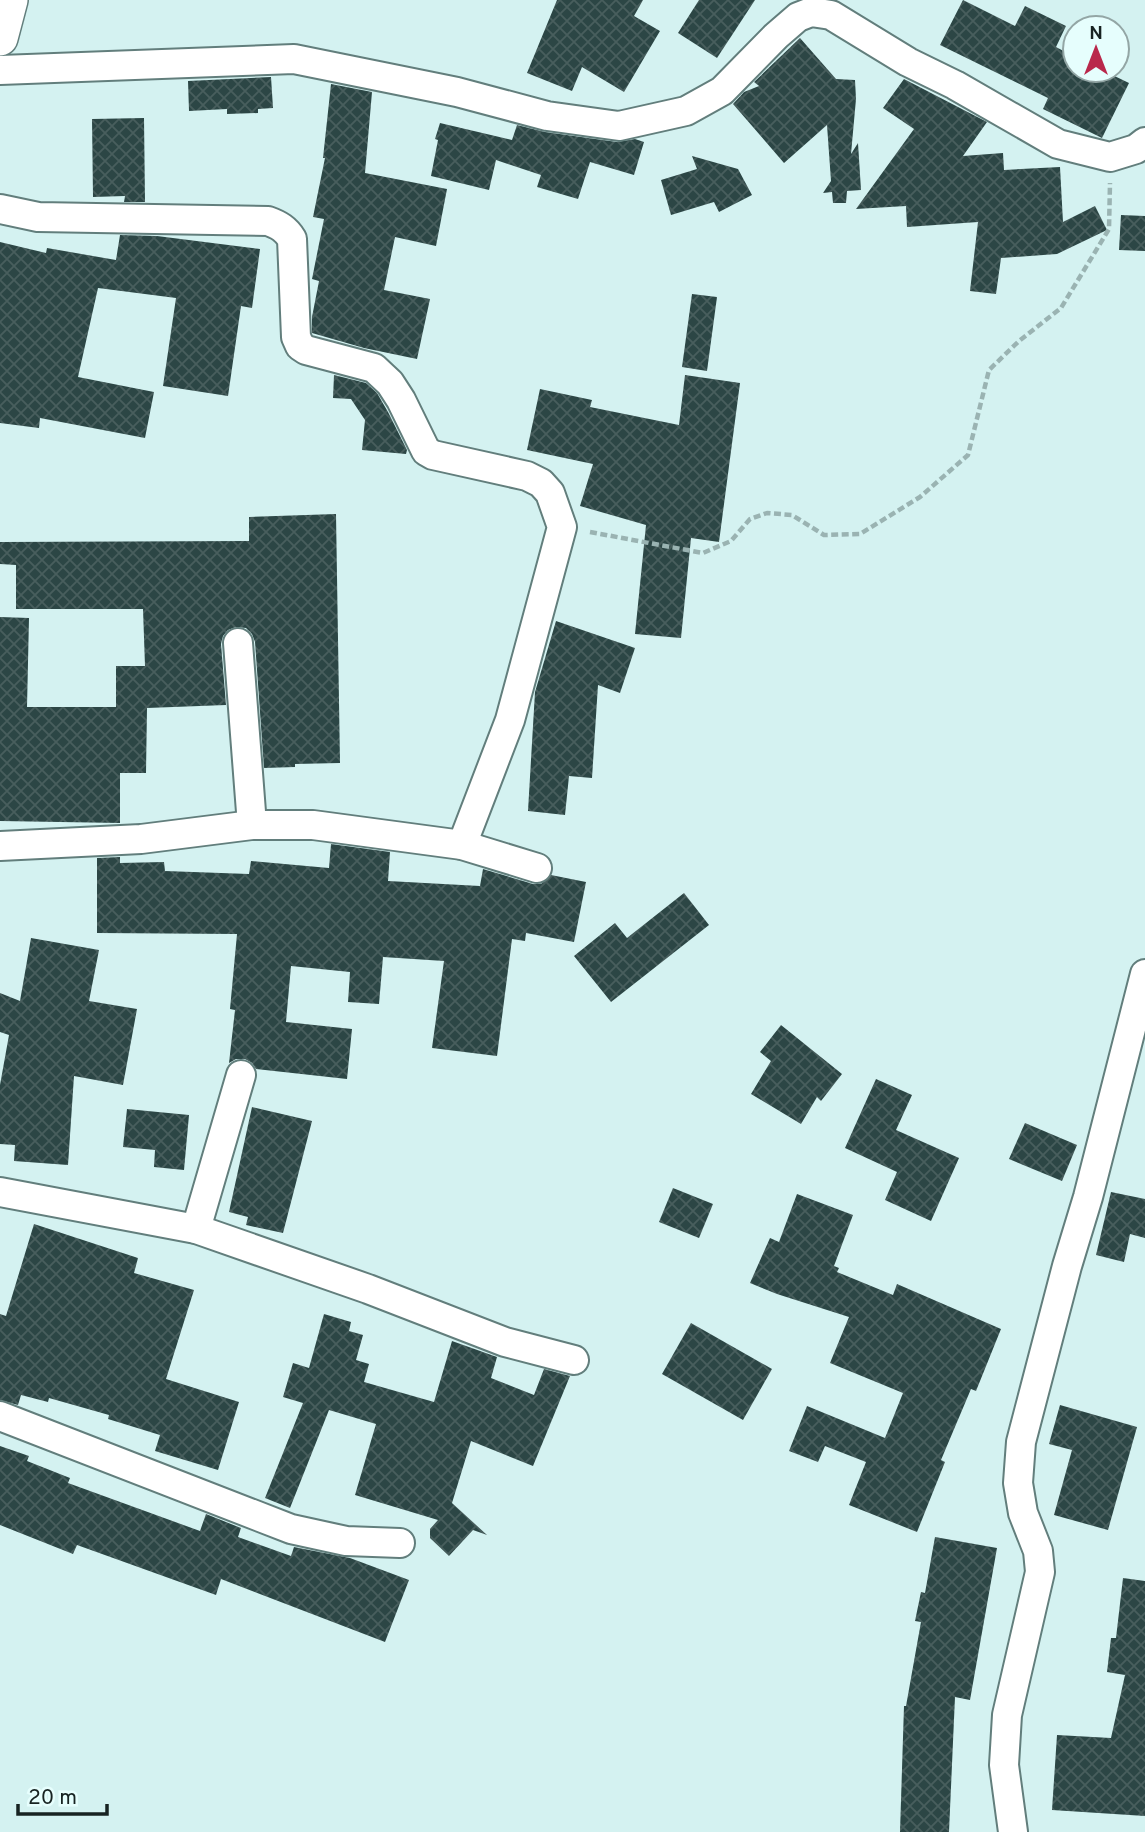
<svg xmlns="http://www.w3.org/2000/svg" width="1145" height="1832" font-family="Overpass,sans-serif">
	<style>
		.building { fill: url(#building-cross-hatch) }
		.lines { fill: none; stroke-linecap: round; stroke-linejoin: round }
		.minor-casing { stroke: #627e7c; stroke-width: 32 }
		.tertiary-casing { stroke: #627e7c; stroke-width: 38 }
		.path { stroke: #9ab3b2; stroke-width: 4.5; stroke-dasharray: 7 3.5; stroke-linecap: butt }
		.minor { stroke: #fff; stroke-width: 28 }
		.tertiary { stroke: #fff; stroke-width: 35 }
	</style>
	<defs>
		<pattern id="building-cross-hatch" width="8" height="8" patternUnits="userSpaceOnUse" patternTransform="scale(1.75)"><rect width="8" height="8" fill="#2c4645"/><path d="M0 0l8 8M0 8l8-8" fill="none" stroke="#485e5d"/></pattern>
	</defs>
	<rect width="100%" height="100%" fill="#d4f2f1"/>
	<g class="building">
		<path d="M 557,0 L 643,0 L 634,16 L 660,31 L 624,92 L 582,67 L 572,91 L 527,73 Z"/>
		<path d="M 699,0 L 755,0 L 717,58 L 678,33 Z"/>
		<path d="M 963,0 L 1015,26 L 1025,6 L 1066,26 L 1056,47 L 1075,57 L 1075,70 L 1102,70 L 1129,83 L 1102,138 L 1043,109 L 1048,98 L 940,45 Z"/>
		<path d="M 800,38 L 836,79 L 855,80 L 856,99 L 851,154 L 858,143 L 861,190 L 847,191 L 846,203 L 833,203 L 832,192 L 823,193 L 831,181 L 827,125 L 784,163 L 733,104 L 744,92 L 759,86 L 754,82 Z"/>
		<path d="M 271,77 L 273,108 L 258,109 L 258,113 L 227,114 L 227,109 L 189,111 L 188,81 Z"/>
		<path d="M 904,79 L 987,122 L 963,156 L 1003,153 L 1004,170 L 1060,167 L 1063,222 L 1095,206 L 1107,230 L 1057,254 L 1001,258 L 996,294 L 970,291 L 978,222 L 907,227 L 906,206 L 856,209 L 914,129 L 883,108 Z"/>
		<path d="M 331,84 L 372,92 L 365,173 L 447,189 L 436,246 L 395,237 L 384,290 L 430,299 L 417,359 L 364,348 L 312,333 L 312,317 L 319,281 L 312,279 L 324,219 L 313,217 L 325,158 L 323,158 Z"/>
		<path d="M 144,118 L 145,202 L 124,202 L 125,196 L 93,197 L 92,119 Z"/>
		<path d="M 440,123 L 512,140 L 517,125 L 545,132 L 617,142 L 635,139 L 644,142 L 634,175 L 590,162 L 578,199 L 537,187 L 541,175 L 496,160 L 489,190 L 431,176 L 438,140 L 435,139 Z"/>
		<path d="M 692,156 L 738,169 L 752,195 L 719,212 L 714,202 L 671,215 L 661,180 L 697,169 Z"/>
		<path d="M 1121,215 L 1145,216 L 1145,251 L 1119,250 Z"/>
		<path d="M 120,235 L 157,236 L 260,249 L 252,308 L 241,306 L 228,396 L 163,386 L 176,298 L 98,288 L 78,377 L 154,392 L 145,438 L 40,418 L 39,428 L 0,423 L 0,242 L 46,253 L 47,248 L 116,260 Z"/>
		<path d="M 692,294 L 717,297 L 707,371 L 682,367 Z"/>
		<path d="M 334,375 L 366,383 L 377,393 L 388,412 L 407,450 L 406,454 L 362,450 L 365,420 L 351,399 L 333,398 Z"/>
		<path d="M 685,375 L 740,383 L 719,542 L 691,538 L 681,638 L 635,634 L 646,525 L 580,506 L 593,464 L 527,450 L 540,389 L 592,400 L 590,407 L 679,425 Z"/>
		<path d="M 336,514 L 340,763 L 295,764 L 295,767 L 264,768 L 255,642 L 252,634 L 246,628 L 236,627 L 228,630 L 223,636 L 221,644 L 226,705 L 147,708 L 146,773 L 120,773 L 120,823 L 0,821 L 0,617 L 29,618 L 27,707 L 116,707 L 116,666 L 145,666 L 143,609 L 16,609 L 16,565 L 0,564 L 0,542 L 249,541 L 249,517 Z"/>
		<path d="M 556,621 L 635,648 L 620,693 L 598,685 L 592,778 L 569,776 L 565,815 L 528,811 L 535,692 Z"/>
		<path d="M 331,844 L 390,852 L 388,881 L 480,886 L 483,869 L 533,884 L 541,884 L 551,875 L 586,882 L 574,942 L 526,933 L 525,941 L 512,939 L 497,1056 L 432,1048 L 444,961 L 383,957 L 379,1004 L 348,1002 L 350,972 L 291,966 L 286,1022 L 352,1029 L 347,1079 L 256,1069 L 252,1063 L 245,1059 L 236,1059 L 229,1063 L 235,1010 L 230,1009 L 237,934 L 97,933 L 97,858 L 120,857 L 120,863 L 164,862 L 165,871 L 249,874 L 251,861 L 329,868 Z"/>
		<path d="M 684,893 L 709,925 L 611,1002 L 574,956 L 615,923 L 627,938 Z"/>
		<path d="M 31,938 L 99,950 L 89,1001 L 137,1009 L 123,1085 L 74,1076 L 68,1165 L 14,1161 L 15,1145 L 0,1144 L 0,1085 L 9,1035 L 0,1032 L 0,993 L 20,1001 Z"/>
		<path d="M 781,1025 L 842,1074 L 821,1101 L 817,1097 L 801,1124 L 751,1094 L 771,1061 L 760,1052 Z"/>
		<path d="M 876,1079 L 912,1095 L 896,1130 L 959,1158 L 931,1221 L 885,1200 L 897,1172 L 845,1148 Z"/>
		<path d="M 252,1107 L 312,1121 L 283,1233 L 246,1225 L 248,1217 L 229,1212 Z"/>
		<path d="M 127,1109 L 189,1115 L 184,1170 L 154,1167 L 155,1150 L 123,1147 Z"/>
		<path d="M 1025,1123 L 1077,1145 L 1062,1181 L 1009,1159 Z"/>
		<path d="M 673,1188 L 713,1204 L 699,1238 L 659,1222 Z"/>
		<path d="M 1111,1192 L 1145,1199 L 1145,1238 L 1130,1234 L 1124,1262 L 1096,1255 Z"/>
		<path d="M 797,1194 L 853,1215 L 834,1266 L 839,1268 L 837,1272 L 893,1295 L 897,1284 L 1001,1329 L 976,1391 L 971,1389 L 941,1460 L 945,1462 L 917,1532 L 849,1505 L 866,1462 L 825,1446 L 818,1462 L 789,1451 L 807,1406 L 885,1438 L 903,1393 L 830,1363 L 849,1317 L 777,1294 L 750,1283 L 770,1238 L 779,1242 Z"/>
		<path d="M 34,1224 L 138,1258 L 134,1273 L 194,1290 L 166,1379 L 239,1402 L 218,1470 L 155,1451 L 160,1435 L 108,1419 L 109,1415 L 49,1398 L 48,1402 L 21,1395 L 18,1405 L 0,1400 L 0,1314 L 6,1316 Z"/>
		<path d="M 324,1314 L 351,1322 L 349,1331 L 363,1335 L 356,1360 L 369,1364 L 364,1382 L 434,1402 L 452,1341 L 497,1357 L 491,1378 L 534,1395 L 544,1369 L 570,1376 L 533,1466 L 471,1441 L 452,1503 L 487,1535 L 473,1530 L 449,1556 L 430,1538 L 430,1529 L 438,1520 L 355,1495 L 376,1424 L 329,1410 L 290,1508 L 265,1498 L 303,1403 L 283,1397 L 293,1363 L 309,1368 Z"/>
		<path d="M 691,1323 L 772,1369 L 743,1420 L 662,1374 Z"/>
		<path d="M 1060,1405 L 1137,1427 L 1108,1530 L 1054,1515 L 1072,1450 L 1049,1444 Z"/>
		<path d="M 0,1446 L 29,1456 L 27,1461 L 70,1478 L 68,1483 L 200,1531 L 206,1514 L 241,1528 L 238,1537 L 291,1556 L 294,1547 L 350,1558 L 409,1580 L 385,1642 L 221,1579 L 216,1595 L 77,1545 L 73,1554 L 0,1525 Z"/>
		<path d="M 935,1537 L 997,1548 L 970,1700 L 955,1697 L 949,1832 L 900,1832 L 904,1706 L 906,1706 L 921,1622 L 915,1621 L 921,1592 L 925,1593 Z"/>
		<path d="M 1123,1578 L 1145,1581 L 1145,1816 L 1052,1810 L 1057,1735 L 1111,1738 L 1125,1675 L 1107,1672 L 1111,1638 L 1116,1638 Z"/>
	</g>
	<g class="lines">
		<defs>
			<g id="minor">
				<path d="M 0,70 L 294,59 L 457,92 L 547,116 L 619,126 L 686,111 L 722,91 L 776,36 L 798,17 L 811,12 L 831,15 L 908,62 L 955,85 L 1058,144 L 1110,157 L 1136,149 L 1145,142"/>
				<path d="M 0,209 L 38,217 L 268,221 C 279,225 286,229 292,239 L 296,337 L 300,346 L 306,350 L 374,368 L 390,383 L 401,400 L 426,451 L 433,455 L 527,476 L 541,483 L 550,493 L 562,527 L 510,720 L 462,845"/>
				<path d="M 238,643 L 252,825"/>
				<path d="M 0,846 L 141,839 L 252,825 L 313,825 L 462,845 L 537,868"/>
				<path d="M 0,1192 L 196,1229 L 368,1289 L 505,1342 L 574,1360"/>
				<path d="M 196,1229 L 241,1075"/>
				<path d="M 0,1416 L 291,1529 L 346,1541 L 400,1543"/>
				<path d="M 1013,1832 L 1004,1765 L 1007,1715 L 1040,1572 L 1038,1551 L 1023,1513 L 1018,1483 L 1021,1442 L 1067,1266 L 1088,1197 L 1145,974"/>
			</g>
			<path id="tertiary" d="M 0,38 L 10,0"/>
		</defs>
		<use href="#minor" class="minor-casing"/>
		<use href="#tertiary" class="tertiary-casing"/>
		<path class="path" d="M 590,532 L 703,553 L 731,541 L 750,519 L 767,513 L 792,515 L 824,535 L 860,534 L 920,497 L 968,455 L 989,370 L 1019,341 L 1061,308 L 1109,229 L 1110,183"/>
		<use href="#minor" class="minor"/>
		<use href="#tertiary" class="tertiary"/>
	</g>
	<g transform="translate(1096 49)"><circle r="33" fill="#e6fefd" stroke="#93a6a5" stroke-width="2"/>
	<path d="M0-5L12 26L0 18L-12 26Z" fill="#b9284b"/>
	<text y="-10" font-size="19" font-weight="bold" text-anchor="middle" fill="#172322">N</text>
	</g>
	<path d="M18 1804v10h89v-10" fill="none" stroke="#172322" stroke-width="3.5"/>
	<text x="28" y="1804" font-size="21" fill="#172322" stroke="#e6fefd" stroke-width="5" paint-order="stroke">20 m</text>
</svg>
